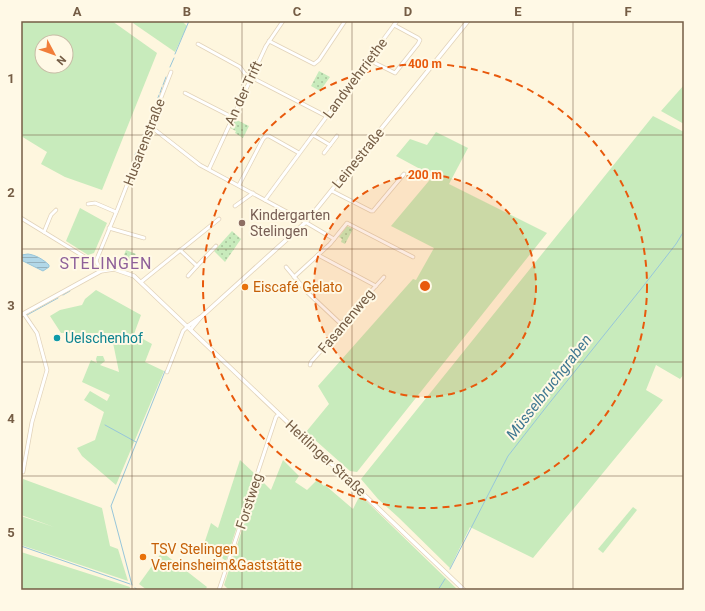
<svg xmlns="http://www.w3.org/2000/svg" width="705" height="611" font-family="Roboto,sans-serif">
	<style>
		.grass { fill: #c8ebbc; fill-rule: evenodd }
		.park { fill: url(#park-dots) }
		.water { fill: url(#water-rules); stroke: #97c6da }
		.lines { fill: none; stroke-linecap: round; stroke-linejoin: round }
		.stream { stroke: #97c6da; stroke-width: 1 }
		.minor-casing { stroke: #e2d3ba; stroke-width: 4.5 }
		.tertiary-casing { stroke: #e2d3ba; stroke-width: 5 }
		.minor { stroke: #fff; stroke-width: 3 }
		.tertiary { stroke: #fff; stroke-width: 3.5 }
		.grid { fill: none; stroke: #755d45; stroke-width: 1; stroke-opacity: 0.55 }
		.ring { fill: none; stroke: #e8590c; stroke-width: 2; stroke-dasharray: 7 5 }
		.education-dot { fill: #8d6e63; stroke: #fff9e6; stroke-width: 1.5 }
		.food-dot { fill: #e8710a; stroke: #fff9e6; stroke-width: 1.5 }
		.culture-dot { fill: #0f9aa8; stroke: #fff9e6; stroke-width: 1.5 }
		.labels { text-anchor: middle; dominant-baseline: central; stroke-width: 4; stroke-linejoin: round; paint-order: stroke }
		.street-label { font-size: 14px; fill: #755d45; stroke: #fff9e6 }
		.education-label { font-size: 14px; fill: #785e54; stroke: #fff9e6; text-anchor: start }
		.food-label { font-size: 14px; fill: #c56008; stroke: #fff9e6; text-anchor: start }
		.culture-label { font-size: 14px; fill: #0d838f; stroke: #fff9e6; text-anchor: start }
		.water-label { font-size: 15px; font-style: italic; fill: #407892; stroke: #fff9e6 }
		.quarter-label { font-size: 16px; letter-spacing: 1px; fill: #8e6099; stroke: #fff9e6 }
		.centre { fill: #e8590c; stroke: #fff9e6; stroke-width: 2 }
		.ring-label { font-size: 12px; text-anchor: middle; font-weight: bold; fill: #e8590c; stroke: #fff9e6; stroke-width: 4; stroke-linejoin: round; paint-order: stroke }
		.neatline { fill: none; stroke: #755d45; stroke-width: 1.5 }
		.grid-label { font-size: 13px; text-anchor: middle; font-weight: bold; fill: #755d45 }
	</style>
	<defs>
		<pattern id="park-dots" width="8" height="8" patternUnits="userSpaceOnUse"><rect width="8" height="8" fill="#c8ebbc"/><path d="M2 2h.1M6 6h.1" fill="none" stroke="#a7c29b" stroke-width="1.8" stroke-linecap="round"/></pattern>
		<pattern id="water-rules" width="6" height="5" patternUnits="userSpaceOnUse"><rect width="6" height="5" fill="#b2d8e8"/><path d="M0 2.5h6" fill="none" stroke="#95b2be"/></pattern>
	</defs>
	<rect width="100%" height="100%" fill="#fef6de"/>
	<g class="grass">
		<path d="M 21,21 L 112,21 L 157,53 L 102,190 L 65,177 L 41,164 L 47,152 L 21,136 ZM 42,42 L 66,42 L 66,66 L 42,66 Z"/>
		<path d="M 130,21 L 182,21 L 187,26 L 175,52 Z"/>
		<path d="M 684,85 L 684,124 L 661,111 Z"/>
		<path d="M 653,116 L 684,132 L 684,374 L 680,379 L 656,365 L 646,390 L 663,400 L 533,558 L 470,527 L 450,568 L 398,517 L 378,499 L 361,479 Z"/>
		<path d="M 436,132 L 468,148 L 449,184 L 547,233 L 357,472 L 350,471 L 306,432 L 329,404 L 318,386 L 413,279 L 416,280 L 434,248 L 391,226 L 433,176 L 396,156 L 410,139 L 427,145 Z"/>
		<path d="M 80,208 L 107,223 L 94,253 L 88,255 L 66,241 Z"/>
		<path d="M 96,290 L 141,315 L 134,334 L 152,344 L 145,362 L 164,371 L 116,485 L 82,456 L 77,448 L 95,440 L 104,412 L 84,400 L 90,391 L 107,401 L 110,395 L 82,382 L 91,360 L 97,363 L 96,359 L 97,356 L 103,356 L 105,361 L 100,365 L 119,372 L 111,333 L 61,333 L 50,316 L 60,310 L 82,305 L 85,299 Z"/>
		<path d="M 240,460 L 254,473 L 226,561 L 204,544 L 211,523 L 218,528 Z"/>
		<path d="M 283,460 L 299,476 L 295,482 L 307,490 L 317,480 L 324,486 L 325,485 L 353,509 L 360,495 L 458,590 L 229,590 L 224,585 L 259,478 L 271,490 Z"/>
		<path d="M 23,479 L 102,508 L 110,546 L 118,549 L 128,581 L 21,545 L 21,516 L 54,527 L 21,515 L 21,495 Z"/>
		<path d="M 633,507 L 637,510 L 603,553 L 598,549 Z"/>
		<path d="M 21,552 L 130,587 L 129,590 L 21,590 Z"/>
		<path d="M 162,552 L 207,587 L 205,590 L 147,590 L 139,584 Z"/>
	</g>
	<g class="park">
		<path d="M 319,71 L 330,77 L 320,91 L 311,86 Z"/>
		<path d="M 235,119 L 249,126 L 243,138 L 235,133 L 236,131 L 230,128 Z"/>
		<path d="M 347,226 L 353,229 L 345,244 L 341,242 L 342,239 L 339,237 Z"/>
		<path d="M 232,231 L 241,239 L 225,262 L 214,251 Z"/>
		<path d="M 126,250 L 136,254 L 130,265 L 121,262 Z"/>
	</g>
	<path class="water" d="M 28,254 C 36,255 44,260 49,265 L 49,267 L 43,271 L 21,260 L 21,255 Z"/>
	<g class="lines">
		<g class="stream">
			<path d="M 175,54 L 189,21"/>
			<path d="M 170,67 L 174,58"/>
			<path d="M 163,85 L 166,77"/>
			<path d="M 160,93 L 162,87"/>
			<path d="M 154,109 L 159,95"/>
			<path d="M 150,119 L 153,112"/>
			<path d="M 140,144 L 148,124"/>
			<path d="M 135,155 L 139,146"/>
			<path d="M 63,295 L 70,291"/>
			<path d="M 27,315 L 58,298"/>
			<path d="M 21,319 L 22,318"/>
			<path d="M 105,425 L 136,442"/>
			<path d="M 21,473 L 21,472"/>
			<path d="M 21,546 L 130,584"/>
			<path d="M 450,569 L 508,456 L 547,406 L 641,289 L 676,244 L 684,231"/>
			<path d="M 132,585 L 111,506 L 165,371"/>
			<path d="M 135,588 L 138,590"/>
			<path d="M 438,590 L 445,579"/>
		</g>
		<defs>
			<g id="minor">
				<path d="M 269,41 L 314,64 L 319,60 L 345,21"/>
				<path d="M 198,44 L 240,67 L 245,74 L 326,116"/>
				<path d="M 369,60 L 395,73 L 418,44 L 420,40 L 418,38 L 394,25"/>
				<path d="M 185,93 L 232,117"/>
				<path d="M 150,126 L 200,165 L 300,219 L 334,239"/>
				<path d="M 313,135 L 330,145"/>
				<path d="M 324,153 L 337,136"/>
				<path d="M 209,169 L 266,46 L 283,21"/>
				<path d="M 239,185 L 263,139 L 266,136 L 269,136 L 299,153"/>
				<path d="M 332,191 L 371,211 L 373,211 L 404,174"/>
				<path d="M 265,200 L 397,21"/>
				<path d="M 88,204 L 95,203 L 116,212"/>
				<path d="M 235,206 L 253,193"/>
				<path d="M 21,218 L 88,259 L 96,261 L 101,271"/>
				<path d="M 109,228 L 144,238"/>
				<path d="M 44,232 L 51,215 L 56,210"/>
				<path d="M 180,250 L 197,266 L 216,246"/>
				<path d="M 318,255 L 376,286"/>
				<path d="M 96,261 L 118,208 L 171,72"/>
				<path d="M 286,267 L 307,292 L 341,324"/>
				<path d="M 188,276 L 197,266"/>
				<path d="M 294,277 L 330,244 L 347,223 L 413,257"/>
				<path d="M 141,282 L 219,219"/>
				<path d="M 310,365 L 311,362 L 341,328 L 341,324 L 384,277"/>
				<path d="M 167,372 L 183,331 L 188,326"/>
				<path d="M 23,472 L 32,422 L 47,370 L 37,333 L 24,314"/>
				<path d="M 219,590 L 276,417 L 279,414"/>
			</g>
			<g id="tertiary">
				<path d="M 21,315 L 101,271 L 114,269 L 134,276 L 464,590"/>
				<path d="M 188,326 L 201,317 L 306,222 L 468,21"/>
				<path d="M 191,329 L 200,318"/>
			</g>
		</defs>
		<use href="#minor" class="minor-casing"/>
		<use href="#tertiary" class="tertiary-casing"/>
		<use href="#minor" class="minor"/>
		<use href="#tertiary" class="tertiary"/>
	</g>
	<path class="grid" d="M 132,21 L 132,590M 242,21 L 242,590M 352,21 L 352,590M 463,21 L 463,590M 573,21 L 573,590M 21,135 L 684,135M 21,249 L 684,249M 21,362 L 684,362M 21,476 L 684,476"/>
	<circle cx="425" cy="286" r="111" fill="#e8590c" fill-opacity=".12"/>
	<g class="ring">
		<circle cx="425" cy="286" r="111"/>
		<circle cx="425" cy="286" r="222"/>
	</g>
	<circle class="education-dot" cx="242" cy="223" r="4"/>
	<g class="food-dot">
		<circle cx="245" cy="287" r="4"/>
		<circle cx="143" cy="557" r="4"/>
	</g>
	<circle class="culture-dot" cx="57" cy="338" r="4"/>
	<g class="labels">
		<g class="street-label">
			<text transform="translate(355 78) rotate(-53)">Landwehrriethe</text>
			<text transform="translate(243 93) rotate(-65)">An der Trift</text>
			<text transform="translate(144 142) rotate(-69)">Husarenstraße</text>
			<text transform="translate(358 158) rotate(-51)">Leinestraße</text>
			<text transform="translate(346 321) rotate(-50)">Fasanenweg</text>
			<text transform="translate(326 458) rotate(43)">Heitlinger Straße</text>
			<text transform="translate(249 501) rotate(-72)">Forstweg</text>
		</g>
		<g class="education-label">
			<text x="250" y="215">Kindergarten<tspan x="250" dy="16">Stelingen</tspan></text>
		</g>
		<g class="food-label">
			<text x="253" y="287">Eiscafé Gelato</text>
			<text x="151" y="549">TSV Stelingen<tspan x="151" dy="16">Vereinsheim&amp;Gaststätte</tspan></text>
		</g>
		<g class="culture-label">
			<text x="65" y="338">Uelschenhof</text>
		</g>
		<g class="water-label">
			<text transform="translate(549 387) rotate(-52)">Müsselbruchgraben</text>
		</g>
		<g class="quarter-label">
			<text x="106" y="263">STELINGEN</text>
		</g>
	</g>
	<circle cx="425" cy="286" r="6" class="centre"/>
	<g class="ring-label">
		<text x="425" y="68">400 m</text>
		<text x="425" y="179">200 m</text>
	</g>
	<rect width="705" height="611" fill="none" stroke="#fff9e6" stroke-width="44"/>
	<g transform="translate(54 54) rotate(131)"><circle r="19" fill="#fff9e6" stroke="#c8bba6"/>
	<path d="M0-3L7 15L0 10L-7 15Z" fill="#f17e3a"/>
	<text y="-6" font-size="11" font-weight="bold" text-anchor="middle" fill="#755d45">N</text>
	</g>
	<rect x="22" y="22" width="661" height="567" class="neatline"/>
	<g class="grid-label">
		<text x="77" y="16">A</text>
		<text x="187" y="16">B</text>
		<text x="297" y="16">C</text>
		<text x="408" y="16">D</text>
		<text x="518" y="16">E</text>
		<text x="628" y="16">F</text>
		<text x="11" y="83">1</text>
		<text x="11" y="197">2</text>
		<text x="11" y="310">3</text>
		<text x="11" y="423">4</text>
		<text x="11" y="537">5</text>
	</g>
</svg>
